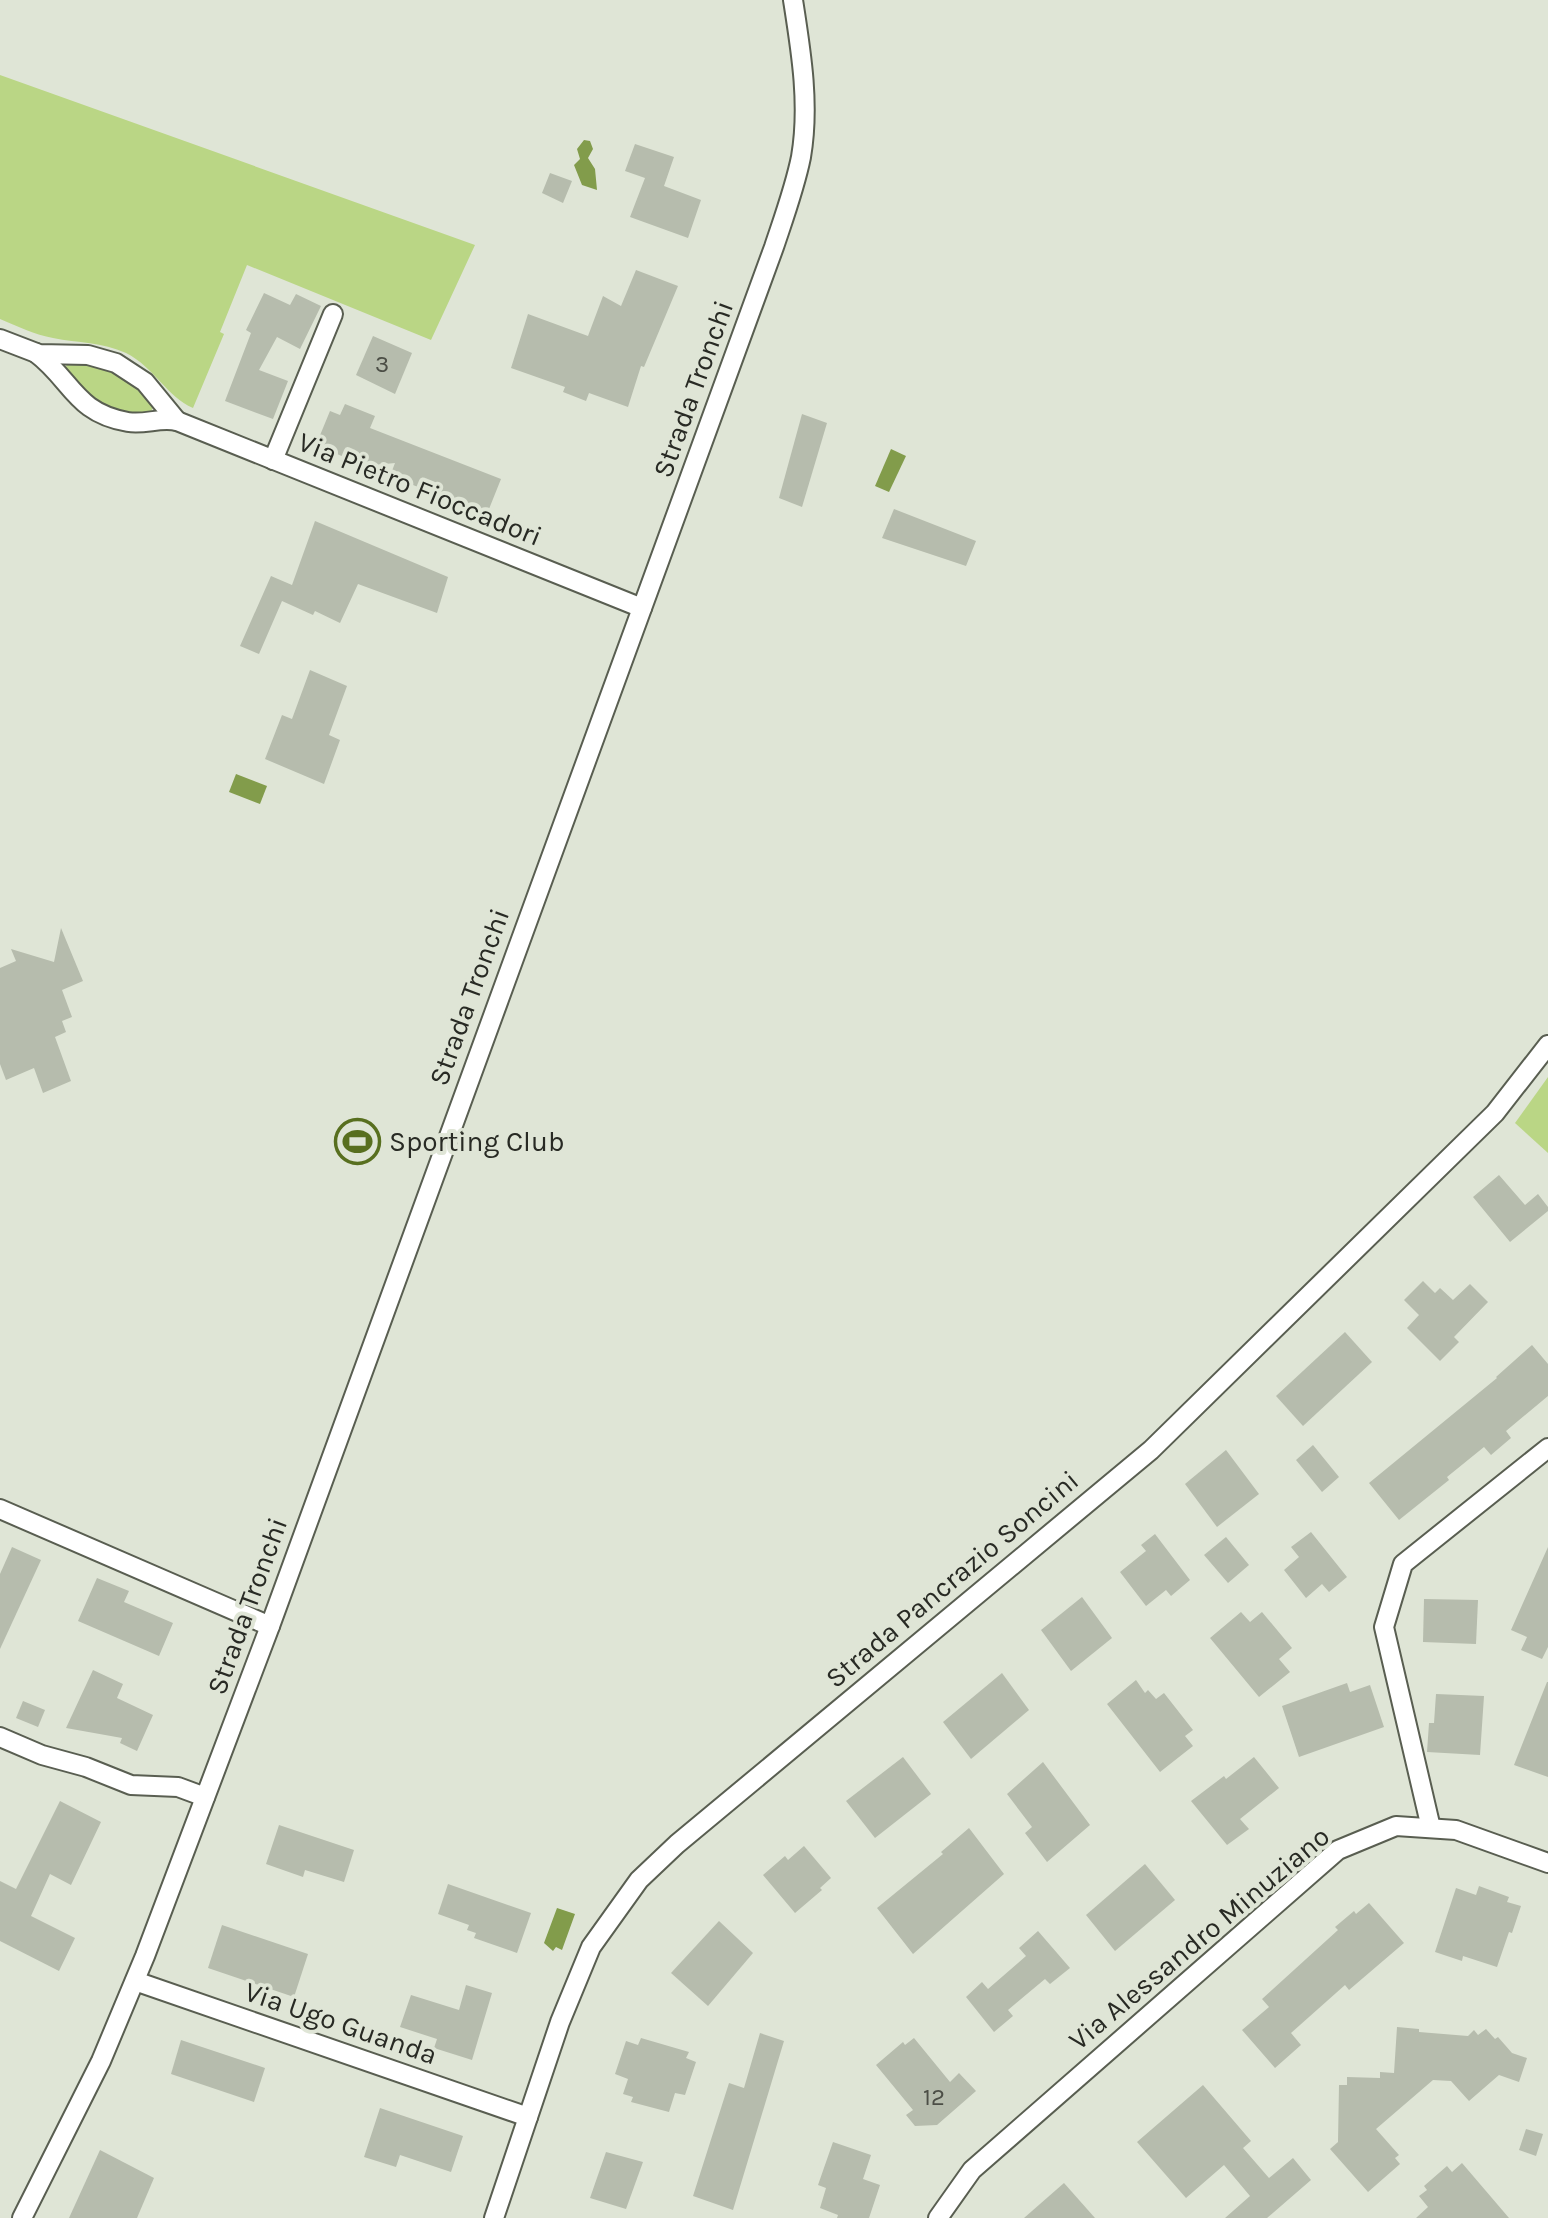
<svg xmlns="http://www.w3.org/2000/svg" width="1548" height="2218" font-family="Karla,sans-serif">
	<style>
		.green { fill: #bad685 }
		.water { fill: #829c4b }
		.building { fill: #b6bcad }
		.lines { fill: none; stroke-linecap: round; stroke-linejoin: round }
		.minor-casing { stroke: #595e51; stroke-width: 22 }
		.minor { stroke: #fff; stroke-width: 18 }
		.labels { text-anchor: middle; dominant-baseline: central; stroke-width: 8; stroke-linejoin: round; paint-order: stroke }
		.number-label { font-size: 24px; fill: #4c4e46 }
		.street-label { font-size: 28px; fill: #282a24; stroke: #dfe5d6 }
		.poi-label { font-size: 28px; fill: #282a24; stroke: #dfe5d6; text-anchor: start }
	</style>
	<rect width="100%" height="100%" fill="#dfe5d6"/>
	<g class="green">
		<path d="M 0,75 L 475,245 L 431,340 L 247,265 L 220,332 L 224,334 L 193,408 C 167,397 154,367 126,353 C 102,342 78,343 53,338 C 35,335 17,326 0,319 Z"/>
		<path d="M 75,360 C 108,368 135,374 154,405 L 150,414 C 107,417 91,402 65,371 L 67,363 Z"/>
		<path d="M 1548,1077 L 1548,1153 L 1515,1123 Z"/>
	</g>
	<g class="water">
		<path d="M 584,140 L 590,141 L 593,149 L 588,158 L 595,169 L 597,190 L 582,185 L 574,165 L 580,159 L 577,149 Z"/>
		<path d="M 891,449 L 906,456 L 889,492 L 875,486 Z"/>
		<path d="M 236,774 L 267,786 L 260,804 L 229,792 Z"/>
		<path d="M 557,1908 L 575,1914 L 562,1950 L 556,1947 L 553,1951 L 544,1943 Z"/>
	</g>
	<g class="building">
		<path d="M 635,144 L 674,157 L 664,186 L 701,200 L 688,238 L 630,217 L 645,178 L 625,171 Z"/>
		<path d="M 550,173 L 572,181 L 563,203 L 542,193 Z"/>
		<path d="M 636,270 L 678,286 L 644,367 L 641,366 L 628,407 L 589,393 L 586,401 L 563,392 L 565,387 L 511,368 L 528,314 L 588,336 L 603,296 L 621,306 Z"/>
		<path d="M 264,293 L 290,305 L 296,294 L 321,306 L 300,349 L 277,337 L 259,370 L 288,381 L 273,419 L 225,401 L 251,333 L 246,330 Z"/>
		<path d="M 373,336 L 412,353 L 395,394 L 356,375 Z"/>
		<path d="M 345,404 L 375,416 L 370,428 L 501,479 L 487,514 L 390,476 L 395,463 L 365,466 L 316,445 L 330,411 L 340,415 Z"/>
		<path d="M 802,414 L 827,423 L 802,507 L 779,498 Z"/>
		<path d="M 894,509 L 976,541 L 966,566 L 882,538 Z"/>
		<path d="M 315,521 L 448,577 L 437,613 L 358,584 L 340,623 L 315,611 L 313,615 L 282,601 L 259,654 L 240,646 L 271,576 L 292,585 Z"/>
		<path d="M 310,670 L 347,686 L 329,735 L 340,740 L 324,784 L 265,759 L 282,715 L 292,719 Z"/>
		<path d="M 61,928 L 83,981 L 62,990 L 72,1017 L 62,1021 L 66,1032 L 55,1037 L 71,1081 L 43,1093 L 34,1068 L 6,1080 L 0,1064 L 0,968 L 16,961 L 11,949 L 54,962 Z"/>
		<path d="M 1499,1175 L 1525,1205 L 1538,1194 L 1548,1207 L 1548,1211 L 1510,1242 L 1473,1197 Z"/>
		<path d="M 1423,1281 L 1435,1293 L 1440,1288 L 1453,1300 L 1470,1284 L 1488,1302 L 1454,1337 L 1459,1342 L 1440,1361 L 1407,1328 L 1419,1315 L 1404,1300 Z"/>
		<path d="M 1345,1332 L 1372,1362 L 1303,1426 L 1276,1396 Z"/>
		<path d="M 1532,1345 L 1548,1364 L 1548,1396 L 1506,1431 L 1511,1438 L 1491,1455 L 1484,1447 L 1447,1477 L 1449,1480 L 1399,1520 L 1369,1483 L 1497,1378 L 1496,1377 Z"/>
		<path d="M 1313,1445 L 1339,1477 L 1322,1492 L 1296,1460 Z"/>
		<path d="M 1226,1450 L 1259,1494 L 1217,1527 L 1185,1484 Z"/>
		<path d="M 1311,1532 L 1347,1577 L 1329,1592 L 1322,1584 L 1306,1598 L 1284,1570 L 1299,1557 L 1291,1547 Z"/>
		<path d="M 1155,1534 L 1190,1580 L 1171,1596 L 1166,1590 L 1146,1606 L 1120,1572 L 1146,1551 L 1141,1545 Z"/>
		<path d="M 1226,1537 L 1249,1565 L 1228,1583 L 1204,1555 Z"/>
		<path d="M 12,1547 L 41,1560 L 0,1649 L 0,1574 Z"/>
		<path d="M 1548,1547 L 1548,1647 L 1542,1659 L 1521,1650 L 1527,1637 L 1511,1630 Z"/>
		<path d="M 97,1578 L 129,1591 L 124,1602 L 173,1623 L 159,1656 L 78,1621 Z"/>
		<path d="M 1082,1597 L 1112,1638 L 1071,1671 L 1041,1630 Z"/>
		<path d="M 1424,1599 L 1478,1600 L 1476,1644 L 1423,1642 Z"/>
		<path d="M 1241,1612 L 1250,1622 L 1262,1612 L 1292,1648 L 1279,1659 L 1290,1672 L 1259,1697 L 1210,1638 Z"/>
		<path d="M 93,1670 L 123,1684 L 117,1698 L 153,1715 L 137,1751 L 120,1743 L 122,1738 L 66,1728 Z"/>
		<path d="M 1002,1673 L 1029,1710 L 971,1759 L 943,1722 Z"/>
		<path d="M 1136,1680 L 1145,1693 L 1148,1690 L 1156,1699 L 1164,1693 L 1193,1730 L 1185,1736 L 1193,1746 L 1160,1772 L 1107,1704 Z"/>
		<path d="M 1547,1682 L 1548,1682 L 1548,1777 L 1514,1765 Z"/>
		<path d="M 1347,1683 L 1350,1692 L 1370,1685 L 1384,1727 L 1299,1757 L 1282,1706 Z"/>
		<path d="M 1436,1694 L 1484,1696 L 1480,1755 L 1427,1752 L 1429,1723 L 1434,1723 Z"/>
		<path d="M 23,1701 L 45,1710 L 38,1727 L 16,1718 Z"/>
		<path d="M 903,1757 L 931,1794 L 875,1838 L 846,1801 Z"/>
		<path d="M 1254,1757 L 1279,1788 L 1240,1819 L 1249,1829 L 1227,1845 L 1191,1801 L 1224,1776 L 1226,1779 Z"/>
		<path d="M 1043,1762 L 1090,1825 L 1047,1862 L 1025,1833 L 1032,1827 L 1007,1794 Z"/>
		<path d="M 60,1801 L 101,1822 L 71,1885 L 50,1874 L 31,1916 L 75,1938 L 59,1971 L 0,1941 L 0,1881 L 16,1889 Z"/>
		<path d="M 279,1825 L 354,1850 L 344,1882 L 305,1870 L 303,1877 L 266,1864 Z"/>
		<path d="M 969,1828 L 1004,1874 L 913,1954 L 877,1908 L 943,1854 L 941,1852 Z"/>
		<path d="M 804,1846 L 831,1878 L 820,1888 L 822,1890 L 795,1913 L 763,1875 L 785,1856 L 788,1860 Z"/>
		<path d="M 1145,1864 L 1175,1900 L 1115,1951 L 1086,1915 Z"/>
		<path d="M 448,1884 L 531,1913 L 517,1953 L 474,1938 L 476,1933 L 467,1930 L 469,1925 L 438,1914 Z"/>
		<path d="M 1479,1886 L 1509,1897 L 1507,1902 L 1521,1906 L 1512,1933 L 1509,1932 L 1497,1967 L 1463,1956 L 1462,1961 L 1435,1952 L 1456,1888 L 1476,1895 Z"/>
		<path d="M 1369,1903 L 1404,1943 L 1349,1990 L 1345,1985 L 1291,2033 L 1301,2045 L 1275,2068 L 1242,2030 L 1269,2007 L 1262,1999 L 1338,1930 L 1335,1927 L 1354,1911 L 1356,1914 Z"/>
		<path d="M 719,1921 L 753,1953 L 708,2006 L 671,1973 Z"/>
		<path d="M 222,1925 L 308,1954 L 294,1997 L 208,1968 Z"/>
		<path d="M 1038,1931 L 1070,1968 L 1050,1984 L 1045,1979 L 1027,1994 L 1008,2010 L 1013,2016 L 994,2032 L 966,1997 L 982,1982 L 988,1989 L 1026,1956 L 1019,1948 Z"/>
		<path d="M 466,1985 L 492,1993 L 472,2060 L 434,2048 L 437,2039 L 400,2027 L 411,1995 L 459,2010 Z"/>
		<path d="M 1397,2027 L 1419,2029 L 1419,2032 L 1468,2036 L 1474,2030 L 1478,2035 L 1486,2029 L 1495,2039 L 1498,2037 L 1512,2053 L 1527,2058 L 1519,2082 L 1499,2075 L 1469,2101 L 1451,2081 L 1433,2080 L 1376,2129 L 1399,2155 L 1395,2158 L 1400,2164 L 1368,2192 L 1330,2149 L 1338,2142 L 1339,2085 L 1347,2085 L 1347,2077 L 1380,2078 L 1380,2072 L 1394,2073 Z"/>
		<path d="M 760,2033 L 784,2041 L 733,2210 L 693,2196 L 729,2083 L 744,2088 Z"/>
		<path d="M 641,2038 L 689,2052 L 686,2058 L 696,2062 L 685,2095 L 675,2093 L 669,2112 L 631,2102 L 633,2097 L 623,2094 L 628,2079 L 615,2074 L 626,2041 L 638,2045 Z"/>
		<path d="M 914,2038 L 950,2082 L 959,2073 L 976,2091 L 937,2125 L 915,2126 L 906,2115 L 913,2110 L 876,2065 L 903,2042 L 905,2045 Z"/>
		<path d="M 181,2040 L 265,2068 L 254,2102 L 171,2074 Z"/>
		<path d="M 1203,2085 L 1251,2141 L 1243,2148 L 1269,2178 L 1293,2158 L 1311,2180 L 1267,2218 L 1225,2218 L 1250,2196 L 1224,2165 L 1186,2198 L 1137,2142 Z"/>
		<path d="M 380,2108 L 463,2136 L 451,2172 L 400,2155 L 396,2167 L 364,2157 Z"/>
		<path d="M 1526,2129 L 1543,2134 L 1536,2156 L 1519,2150 Z"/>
		<path d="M 833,2142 L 871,2155 L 863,2179 L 880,2185 L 869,2218 L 837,2218 L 838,2215 L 820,2208 L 826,2188 L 818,2185 Z"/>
		<path d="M 100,2150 L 154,2178 L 137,2218 L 69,2218 Z"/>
		<path d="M 606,2152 L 643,2162 L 626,2209 L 590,2198 Z"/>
		<path d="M 1462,2163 L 1509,2218 L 1416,2218 L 1428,2207 L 1419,2196 L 1427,2190 L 1424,2186 L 1447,2166 L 1452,2172 Z"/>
		<path d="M 1064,2183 L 1095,2218 L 1024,2218 Z"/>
	</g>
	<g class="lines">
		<defs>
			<g id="minor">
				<path d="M 0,339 L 39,354 L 88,355 L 116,363 L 145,382 L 177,421"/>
				<path d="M 36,353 C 72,380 75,413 128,422 C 145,425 160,417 177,421 L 642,608"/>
				<path d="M 273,460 L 333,314"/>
				<path d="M 0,1509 L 270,1626"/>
				<path d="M 0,1737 L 42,1755 L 86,1767 L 131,1785 L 178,1787 L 205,1797"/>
				<path d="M 1431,1828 L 1384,1627 L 1403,1564 L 1548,1448"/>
				<path d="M 135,1981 L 528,2117"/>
				<path d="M 22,2218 L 101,2061 L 145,1956 L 270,1626 L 774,247 C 784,217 795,187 801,157 C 810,105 801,51 793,0"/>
				<path d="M 494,2218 L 560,2022 L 591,1947 L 639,1880 L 677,1844 L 1151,1450 L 1495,1113 L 1548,1045"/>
				<path d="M 938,2218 L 972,2170 L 1338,1850 L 1396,1826 L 1456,1830 L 1548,1863"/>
			</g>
		</defs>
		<use href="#minor" class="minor-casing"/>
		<use href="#minor" class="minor"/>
	</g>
	<defs>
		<symbol id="stadium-ring" viewBox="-11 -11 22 22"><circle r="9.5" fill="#dfe5d6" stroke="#586f1f" stroke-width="1.5"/><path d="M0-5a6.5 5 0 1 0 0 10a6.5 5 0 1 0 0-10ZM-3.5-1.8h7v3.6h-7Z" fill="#586f1f"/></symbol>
	</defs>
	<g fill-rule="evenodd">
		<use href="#stadium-ring" x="332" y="1116" width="51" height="51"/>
	</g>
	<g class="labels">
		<g class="number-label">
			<text x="382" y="364">3</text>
			<text x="934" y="2097">12</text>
		</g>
		<g class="street-label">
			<text transform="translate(693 389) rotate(-70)">Strada Tronchi</text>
			<text transform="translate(420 489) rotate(22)">Via Pietro Fioccadori</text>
			<text transform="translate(469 997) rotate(-70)">Strada Tronchi</text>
			<text transform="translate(952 1579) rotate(-40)">Strada Pancrazio Soncini</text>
			<text transform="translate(247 1606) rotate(-70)">Strada Tronchi</text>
			<text transform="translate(1199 1938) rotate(-40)">Via Alessandro Minuziano</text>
			<text transform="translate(341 2023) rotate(19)">Via Ugo Guanda</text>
		</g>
		<g class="poi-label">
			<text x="389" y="1141">Sporting Club</text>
		</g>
	</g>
</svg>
